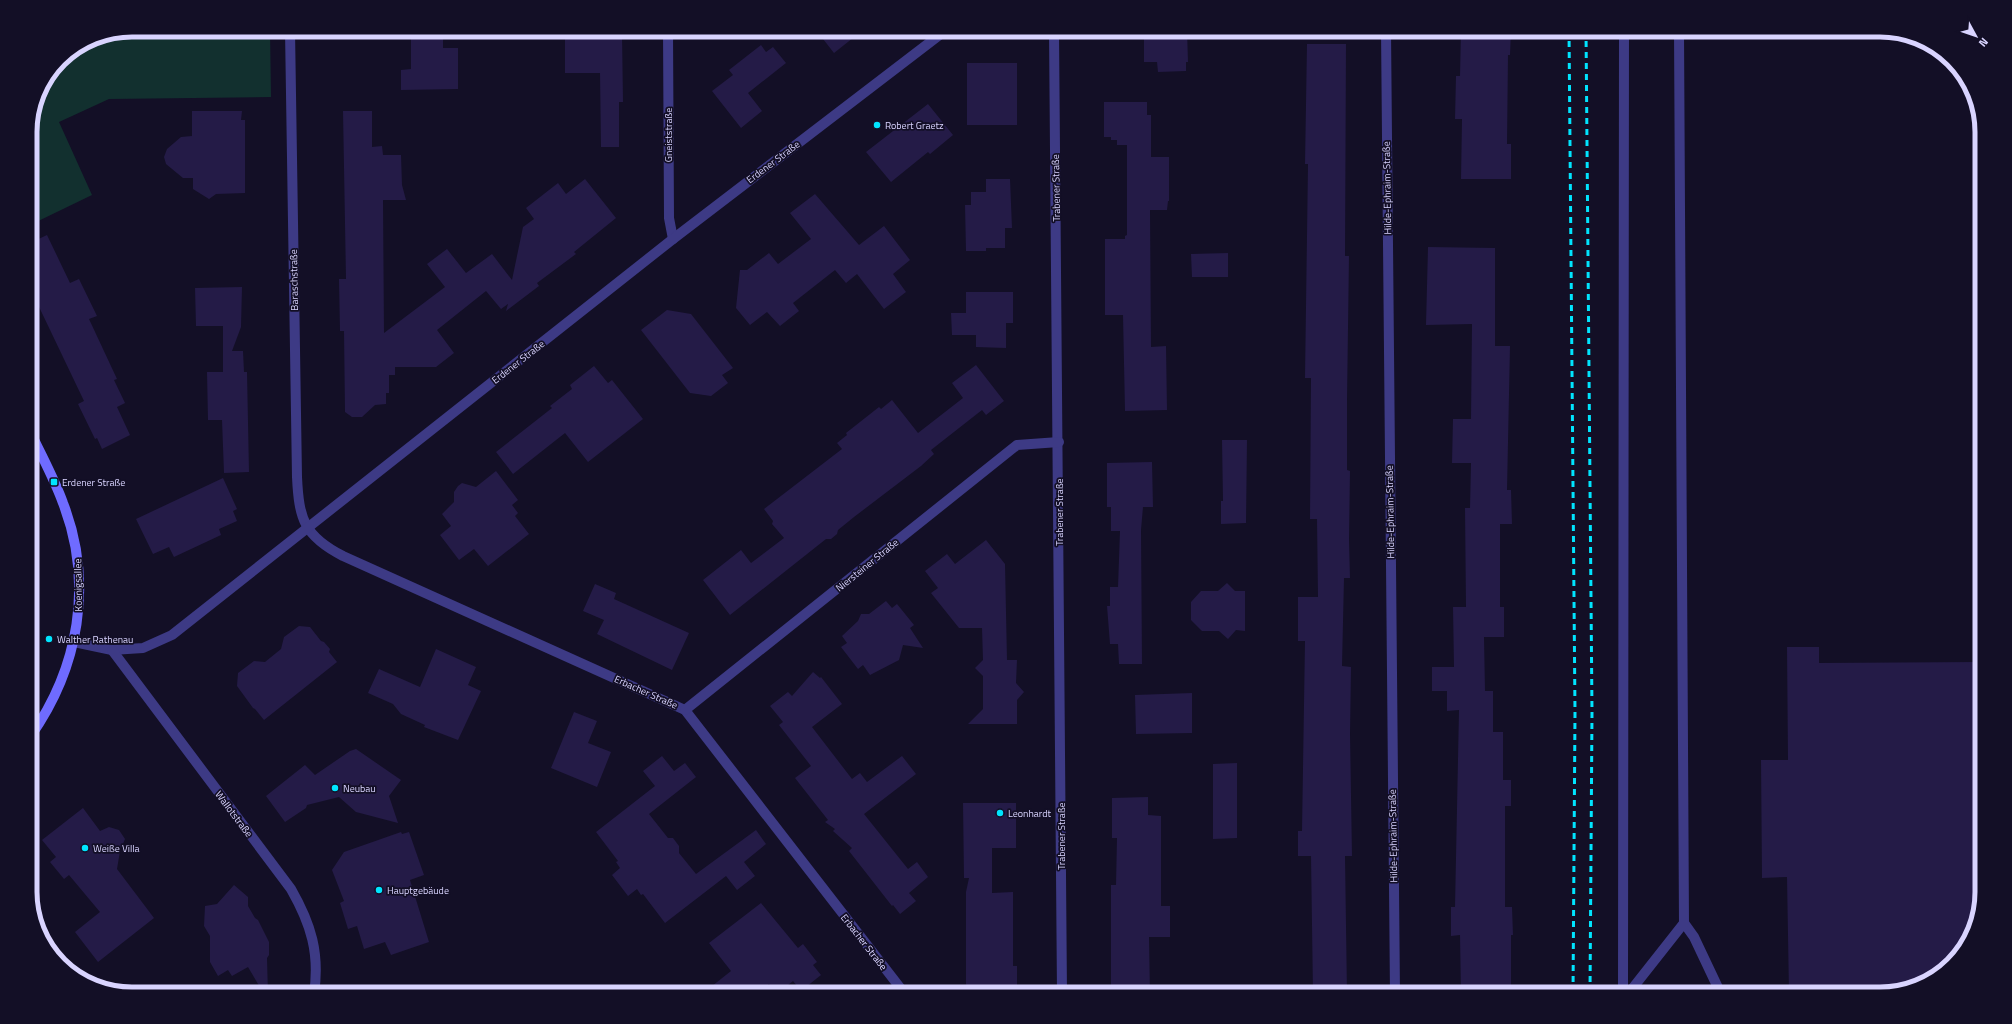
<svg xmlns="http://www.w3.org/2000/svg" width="2012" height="1024" font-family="'Titillium Web',sans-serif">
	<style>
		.green { fill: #12302f }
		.building { fill: #241b47 }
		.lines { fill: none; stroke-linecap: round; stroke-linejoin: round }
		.lane { stroke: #3d3a85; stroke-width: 10 }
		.street { stroke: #3d3a85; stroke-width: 10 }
		.secondary { stroke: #6f6bff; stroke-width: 10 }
		.rail { stroke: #00e5ff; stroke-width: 3; stroke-dasharray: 6 5; stroke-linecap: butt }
		.poi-dot { fill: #00e5ff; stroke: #130f26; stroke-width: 1.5 }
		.labels { text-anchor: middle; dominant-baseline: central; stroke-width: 3.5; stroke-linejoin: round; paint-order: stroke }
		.poi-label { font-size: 10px; fill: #d9d4ff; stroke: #130f26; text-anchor: start }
		.street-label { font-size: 10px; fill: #d9d4ff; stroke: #130f26 }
		.rim { fill: none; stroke: #d9d4ff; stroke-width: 5 }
	</style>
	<rect width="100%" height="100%" fill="#130f26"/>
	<path class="green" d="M 132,30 L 270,30 L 271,97 L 109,99 L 59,122 L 92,195 L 30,225 L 30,126 L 38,93 L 60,60 L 93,38 Z"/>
	<g class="building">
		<path d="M 816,30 L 863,30 L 834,53 Z"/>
		<path d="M 1166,30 L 1187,30 L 1188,62 L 1186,62 L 1186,71 L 1158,72 L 1157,62 L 1144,62 L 1144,31 Z"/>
		<path d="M 1461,30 L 1511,30 L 1510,55 L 1508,55 L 1507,144 L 1511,144 L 1511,179 L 1461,179 L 1462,119 L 1455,119 L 1456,76 L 1460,76 Z"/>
		<path d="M 622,33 L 623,102 L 619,102 L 619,147 L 601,147 L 600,73 L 565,73 L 565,34 Z"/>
		<path d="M 411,35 L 443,35 L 443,48 L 458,48 L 458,89 L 401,90 L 401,70 L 411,69 Z"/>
		<path d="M 1307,44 L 1346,44 L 1345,256 L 1349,256 L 1347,400 L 1347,470 L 1350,471 L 1349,540 L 1350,578 L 1344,578 L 1342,666 L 1351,667 L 1350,734 L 1352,856 L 1345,856 L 1347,994 L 1313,994 L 1311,856 L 1298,856 L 1298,831 L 1302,831 L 1305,641 L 1298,641 L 1298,597 L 1318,597 L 1317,519 L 1310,519 L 1311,378 L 1305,378 L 1308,164 L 1305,164 Z"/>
		<path d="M 761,45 L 766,52 L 773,47 L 786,63 L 748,93 L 762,111 L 741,128 L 712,91 L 733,75 L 729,70 Z"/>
		<rect x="967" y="63" width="50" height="62"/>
		<path d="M 1104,102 L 1147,102 L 1147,115 L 1151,115 L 1151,157 L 1169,157 L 1169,201 L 1168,201 L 1167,210 L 1150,210 L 1151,347 L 1166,346 L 1167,410 L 1125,411 L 1123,315 L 1105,315 L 1105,239 L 1125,239 L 1125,236 L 1127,235 L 1127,145 L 1117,145 L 1117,140 L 1111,140 L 1111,137 L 1104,137 Z"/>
		<path d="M 928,104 L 953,135 L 930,154 L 928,152 L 891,182 L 866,152 Z"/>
		<path d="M 192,111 L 242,111 L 241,120 L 245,120 L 245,193 L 216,194 L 209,199 L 193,189 L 193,178 L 183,178 L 166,164 L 164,157 L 167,149 L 181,137 L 192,136 Z"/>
		<path d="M 343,111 L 372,111 L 372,147 L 382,146 L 383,155 L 401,155 L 402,185 L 406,200 L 383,200 L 384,333 L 445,287 L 427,264 L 447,249 L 466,273 L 492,254 L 512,280 L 523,227 L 534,219 L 526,208 L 558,183 L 566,194 L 585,179 L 616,218 L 574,252 L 576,254 L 537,283 L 539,286 L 506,311 L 508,304 L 501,309 L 486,291 L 437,330 L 454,353 L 436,367 L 395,367 L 395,375 L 389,375 L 389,393 L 386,393 L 386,404 L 375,405 L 362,417 L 352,417 L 345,412 L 344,331 L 340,331 L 339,279 L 346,279 Z"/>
		<path d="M 986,179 L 1010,179 L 1012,228 L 1005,228 L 1005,248 L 986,248 L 986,251 L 966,251 L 965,205 L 971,205 L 971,192 L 986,192 Z"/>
		<path d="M 815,194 L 859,245 L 884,226 L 910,260 L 893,274 L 906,292 L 884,309 L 857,274 L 846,283 L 835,270 L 793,303 L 799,311 L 780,326 L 767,312 L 750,325 L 736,308 L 740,270 L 747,270 L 769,253 L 778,264 L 811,239 L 790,213 Z"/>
		<path d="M 47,235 L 70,283 L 79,279 L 97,316 L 89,319 L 117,379 L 114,380 L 125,403 L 117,407 L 130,435 L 102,449 L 97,438 L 95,439 L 78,404 L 84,401 L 30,288 L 30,243 Z"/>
		<path d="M 1428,247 L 1495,248 L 1495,346 L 1510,346 L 1507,490 L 1511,490 L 1512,524 L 1500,524 L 1500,607 L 1504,607 L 1504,637 L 1484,637 L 1485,691 L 1493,691 L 1493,732 L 1503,732 L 1503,780 L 1511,780 L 1511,806 L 1505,806 L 1505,907 L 1512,907 L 1513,935 L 1511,935 L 1511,994 L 1461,994 L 1460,935 L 1451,936 L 1451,907 L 1455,907 L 1459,710 L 1447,711 L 1447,691 L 1432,691 L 1432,667 L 1454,667 L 1453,607 L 1466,607 L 1465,508 L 1470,508 L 1471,463 L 1452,463 L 1453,419 L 1471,419 L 1472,324 L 1426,325 Z"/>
		<path d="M 1228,253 L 1228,277 L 1192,277 L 1191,254 Z"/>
		<path d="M 242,287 L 241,327 L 232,351 L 243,351 L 244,372 L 247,372 L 249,472 L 224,473 L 222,420 L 208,420 L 207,372 L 223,372 L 223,326 L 196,326 L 195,288 Z"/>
		<path d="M 966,292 L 1013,292 L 1013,323 L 1006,323 L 1006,348 L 976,347 L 976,335 L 952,335 L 951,313 L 966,313 Z"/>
		<path d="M 667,310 L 691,314 L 733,368 L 722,375 L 728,383 L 711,396 L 690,393 L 641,330 Z"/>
		<path d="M 976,365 L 1004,401 L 986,415 L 982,410 L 931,450 L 934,454 L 921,466 L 854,517 L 838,530 L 837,534 L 831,539 L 826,539 L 730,615 L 703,580 L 741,550 L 751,563 L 784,538 L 772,524 L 773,521 L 764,509 L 842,449 L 837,443 L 847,435 L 846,433 L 879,407 L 881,409 L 892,400 L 918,433 L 963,398 L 952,383 Z"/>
		<path d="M 594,366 L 608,383 L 612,380 L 643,419 L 588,462 L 565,433 L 513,474 L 496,452 L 552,408 L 550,406 L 572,389 L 570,385 Z"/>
		<path d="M 1222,440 L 1247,440 L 1246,523 L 1221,524 L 1221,501 L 1223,501 Z"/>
		<path d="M 1152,462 L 1153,507 L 1143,507 L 1141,530 L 1142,664 L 1119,664 L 1118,644 L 1110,644 L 1107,606 L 1110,606 L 1110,587 L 1118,587 L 1120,531 L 1111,531 L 1111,507 L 1107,507 L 1107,463 Z"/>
		<path d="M 496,471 L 518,500 L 512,505 L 518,513 L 515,516 L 529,534 L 488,566 L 474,549 L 459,560 L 440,535 L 451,526 L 442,514 L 454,502 L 454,492 L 458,486 L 462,483 L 476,487 Z"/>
		<path d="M 223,478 L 237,509 L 233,511 L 237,521 L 219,529 L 221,535 L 174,557 L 169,547 L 153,554 L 136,519 Z"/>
		<path d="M 986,540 L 1005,564 L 1007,660 L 1017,660 L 1016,683 L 1024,692 L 1017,700 L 1017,724 L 968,724 L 983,709 L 983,676 L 975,668 L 983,660 L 982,628 L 959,628 L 931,593 L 938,588 L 925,571 L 947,554 L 955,564 Z"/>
		<path d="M 1227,583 L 1235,591 L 1245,591 L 1245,631 L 1236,630 L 1228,639 L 1219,631 L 1202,631 L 1191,620 L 1191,602 L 1201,591 L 1218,591 Z"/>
		<path d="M 595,584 L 616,593 L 614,599 L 689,633 L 672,670 L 597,634 L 604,620 L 583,611 Z"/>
		<path d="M 886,601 L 892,608 L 897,604 L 914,625 L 910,628 L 923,648 L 903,645 L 899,660 L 870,675 L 863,665 L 858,669 L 841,647 L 847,643 L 842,636 L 858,621 L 861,614 L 869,614 Z"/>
		<path d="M 299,626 L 310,627 L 321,641 L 324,642 L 330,649 L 329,652 L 337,662 L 264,720 L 255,709 L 253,708 L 237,686 L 238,673 L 254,661 L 265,662 L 281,649 L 284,637 Z"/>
		<path d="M 1787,647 L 1819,647 L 1819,663 L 1978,662 L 1978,760 L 1982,759 L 1982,892 L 1972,937 L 1936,977 L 1880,994 L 1789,994 L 1787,877 L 1762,878 L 1761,760 L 1788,760 Z"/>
		<path d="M 436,649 L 476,667 L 468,685 L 481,691 L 458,740 L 424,727 L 425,725 L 401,714 L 393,704 L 368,693 L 379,669 L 420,687 Z"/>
		<path d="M 813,672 L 820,678 L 821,677 L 842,704 L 812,727 L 852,779 L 860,773 L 867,782 L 902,756 L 916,774 L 864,814 L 908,869 L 917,862 L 928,877 L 909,893 L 916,901 L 900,914 L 893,905 L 892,906 L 849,851 L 852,848 L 833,831 L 835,829 L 825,822 L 828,820 L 795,778 L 811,766 L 779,725 L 783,722 L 770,706 L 788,692 L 792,696 Z"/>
		<path d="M 1192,693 L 1192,733 L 1136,734 L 1135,695 Z"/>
		<path d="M 574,712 L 597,721 L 588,743 L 611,752 L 597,787 L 551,768 Z"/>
		<path d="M 356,749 L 401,780 L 389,796 L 398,823 L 356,812 L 339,797 L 307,805 L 306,808 L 285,822 L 266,796 L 305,765 L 315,775 L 350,751 Z"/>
		<path d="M 662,756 L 674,771 L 685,763 L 696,777 L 649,814 L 668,838 L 673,838 L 679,846 L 679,853 L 696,874 L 756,830 L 766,844 L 744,862 L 755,876 L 737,890 L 726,876 L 665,923 L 643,894 L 641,895 L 637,889 L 628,896 L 612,875 L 620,868 L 616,862 L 618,861 L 596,832 L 655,786 L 643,771 Z"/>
		<path d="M 1237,763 L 1237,838 L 1213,839 L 1213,764 Z"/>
		<path d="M 1148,797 L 1148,815 L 1161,816 L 1161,906 L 1170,906 L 1170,937 L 1149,937 L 1150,994 L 1111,994 L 1111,885 L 1116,885 L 1117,838 L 1112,838 L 1112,798 Z"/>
		<path d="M 963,803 L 1016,803 L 1016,848 L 992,848 L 992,893 L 1013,892 L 1013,966 L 1017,966 L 1017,994 L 970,994 L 966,984 L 966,892 L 969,878 L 964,878 Z"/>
		<path d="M 83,808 L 100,831 L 109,827 L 119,830 L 125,839 L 120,851 L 117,869 L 154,918 L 98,962 L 75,932 L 100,912 L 69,875 L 64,879 L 50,862 L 56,857 L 42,840 Z"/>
		<path d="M 401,832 L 402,834 L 409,832 L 424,875 L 410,880 L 429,942 L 391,955 L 385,942 L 364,949 L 357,926 L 348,929 L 340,903 L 344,901 L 332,870 L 344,852 Z"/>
		<path d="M 234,885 L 248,897 L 248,906 L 255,918 L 258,920 L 269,942 L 269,955 L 267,958 L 268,994 L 264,994 L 248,967 L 232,976 L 228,970 L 218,976 L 210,962 L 210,936 L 204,926 L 205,906 L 217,904 Z"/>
		<path d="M 761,903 L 798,948 L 803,944 L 817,962 L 813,965 L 821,975 L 801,991 L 793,981 L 777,994 L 769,984 L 756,994 L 702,994 L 731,971 L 709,943 Z"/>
	</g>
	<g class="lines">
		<g class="lane">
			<path d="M 1684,923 L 1694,937 L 1721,994"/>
			<path d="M 1623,994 L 1624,30"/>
			<path d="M 1628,994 L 1684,923 L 1679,30"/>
		</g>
		<g class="street">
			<path d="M 290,30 L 297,477 C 299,519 304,536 343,556 L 685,710 L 905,994"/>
			<path d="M 668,30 L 669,218 L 673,239"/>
			<path d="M 1054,30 L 1062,994"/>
			<path d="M 1386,30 L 1395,994"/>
			<path d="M 74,642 L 112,650 L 143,648 L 172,635 L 673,239 L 946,30"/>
			<path d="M 112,650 L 291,889 C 311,924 320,953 314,994"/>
			<path d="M 685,710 L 1017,445 L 1059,442"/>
		</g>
		<path class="secondary" d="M 30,431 C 41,455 54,478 63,503 C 94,583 79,668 30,737"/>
		<g class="rail">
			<path d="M 1569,30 L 1575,712 L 1573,994"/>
			<path d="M 1586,30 L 1592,712 L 1590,994"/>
		</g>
	</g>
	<g class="poi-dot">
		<circle cx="877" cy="125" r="4"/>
		<rect x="50" y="478" width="8" height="8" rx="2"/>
		<circle cx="49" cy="639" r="4"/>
		<circle cx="335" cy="788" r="4"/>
		<circle cx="1000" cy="813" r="4"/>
		<circle cx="85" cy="848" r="4"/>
		<circle cx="379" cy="890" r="4"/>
	</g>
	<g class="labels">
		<g class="poi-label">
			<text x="885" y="125">Robert Graetz</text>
			<text x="62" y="482">Erdener Straße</text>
			<text x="57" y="639">Walther Rathenau</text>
			<text x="343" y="788">Neubau</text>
			<text x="1008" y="813">Leonhardt</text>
			<text x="93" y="848">Weiße Villa</text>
			<text x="387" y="890">Hauptgebäude</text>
		</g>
		<g class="street-label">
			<text transform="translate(668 135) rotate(-90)">Gneiststraße</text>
			<text transform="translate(773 162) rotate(-37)">Erdener Straße</text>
			<text transform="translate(1056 188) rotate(-91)">Trabener Straße</text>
			<text transform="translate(1387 188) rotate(-91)">Hilde-Ephraim-Straße</text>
			<text transform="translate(294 280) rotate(-91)">Baraschstraße</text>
			<text transform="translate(518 362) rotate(-38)">Erdener Straße</text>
			<text transform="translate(1059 512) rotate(-90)">Trabener Straße</text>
			<text transform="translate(1390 512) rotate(-91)">Hilde-Ephraim-Straße</text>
			<text transform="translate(867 565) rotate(-39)">Niersteiner Straße</text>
			<text transform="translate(78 585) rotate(-91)">Koenigsallee</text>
			<text transform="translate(646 692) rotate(24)">Erbacher Straße</text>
			<text transform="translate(234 814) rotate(53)">Wallotstraße</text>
			<text transform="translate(1061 836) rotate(-90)">Trabener Straße</text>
			<text transform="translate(1393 836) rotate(-91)">Hilde-Ephraim-Straße</text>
			<text transform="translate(864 942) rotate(52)">Erbacher Straße</text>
		</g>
	</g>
	<path d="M0 0H2012V1024H0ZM132 37H1880A95 95 0 0 1 1975 132V892A95 95 0 0 1 1880 987H132A95 95 0 0 1 37 892V132A95 95 0 0 1 132 37Z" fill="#130f26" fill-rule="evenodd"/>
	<path class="rim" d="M132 37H1880A95 95 0 0 1 1975 132V892A95 95 0 0 1 1880 987H132A95 95 0 0 1 37 892V132A95 95 0 0 1 132 37Z"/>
	<g transform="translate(1976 36) rotate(130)" stroke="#130f26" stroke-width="3" paint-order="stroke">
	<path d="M0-3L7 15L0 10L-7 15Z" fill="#d9d4ff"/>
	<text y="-6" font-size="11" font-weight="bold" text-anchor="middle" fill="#d9d4ff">N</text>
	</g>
</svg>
